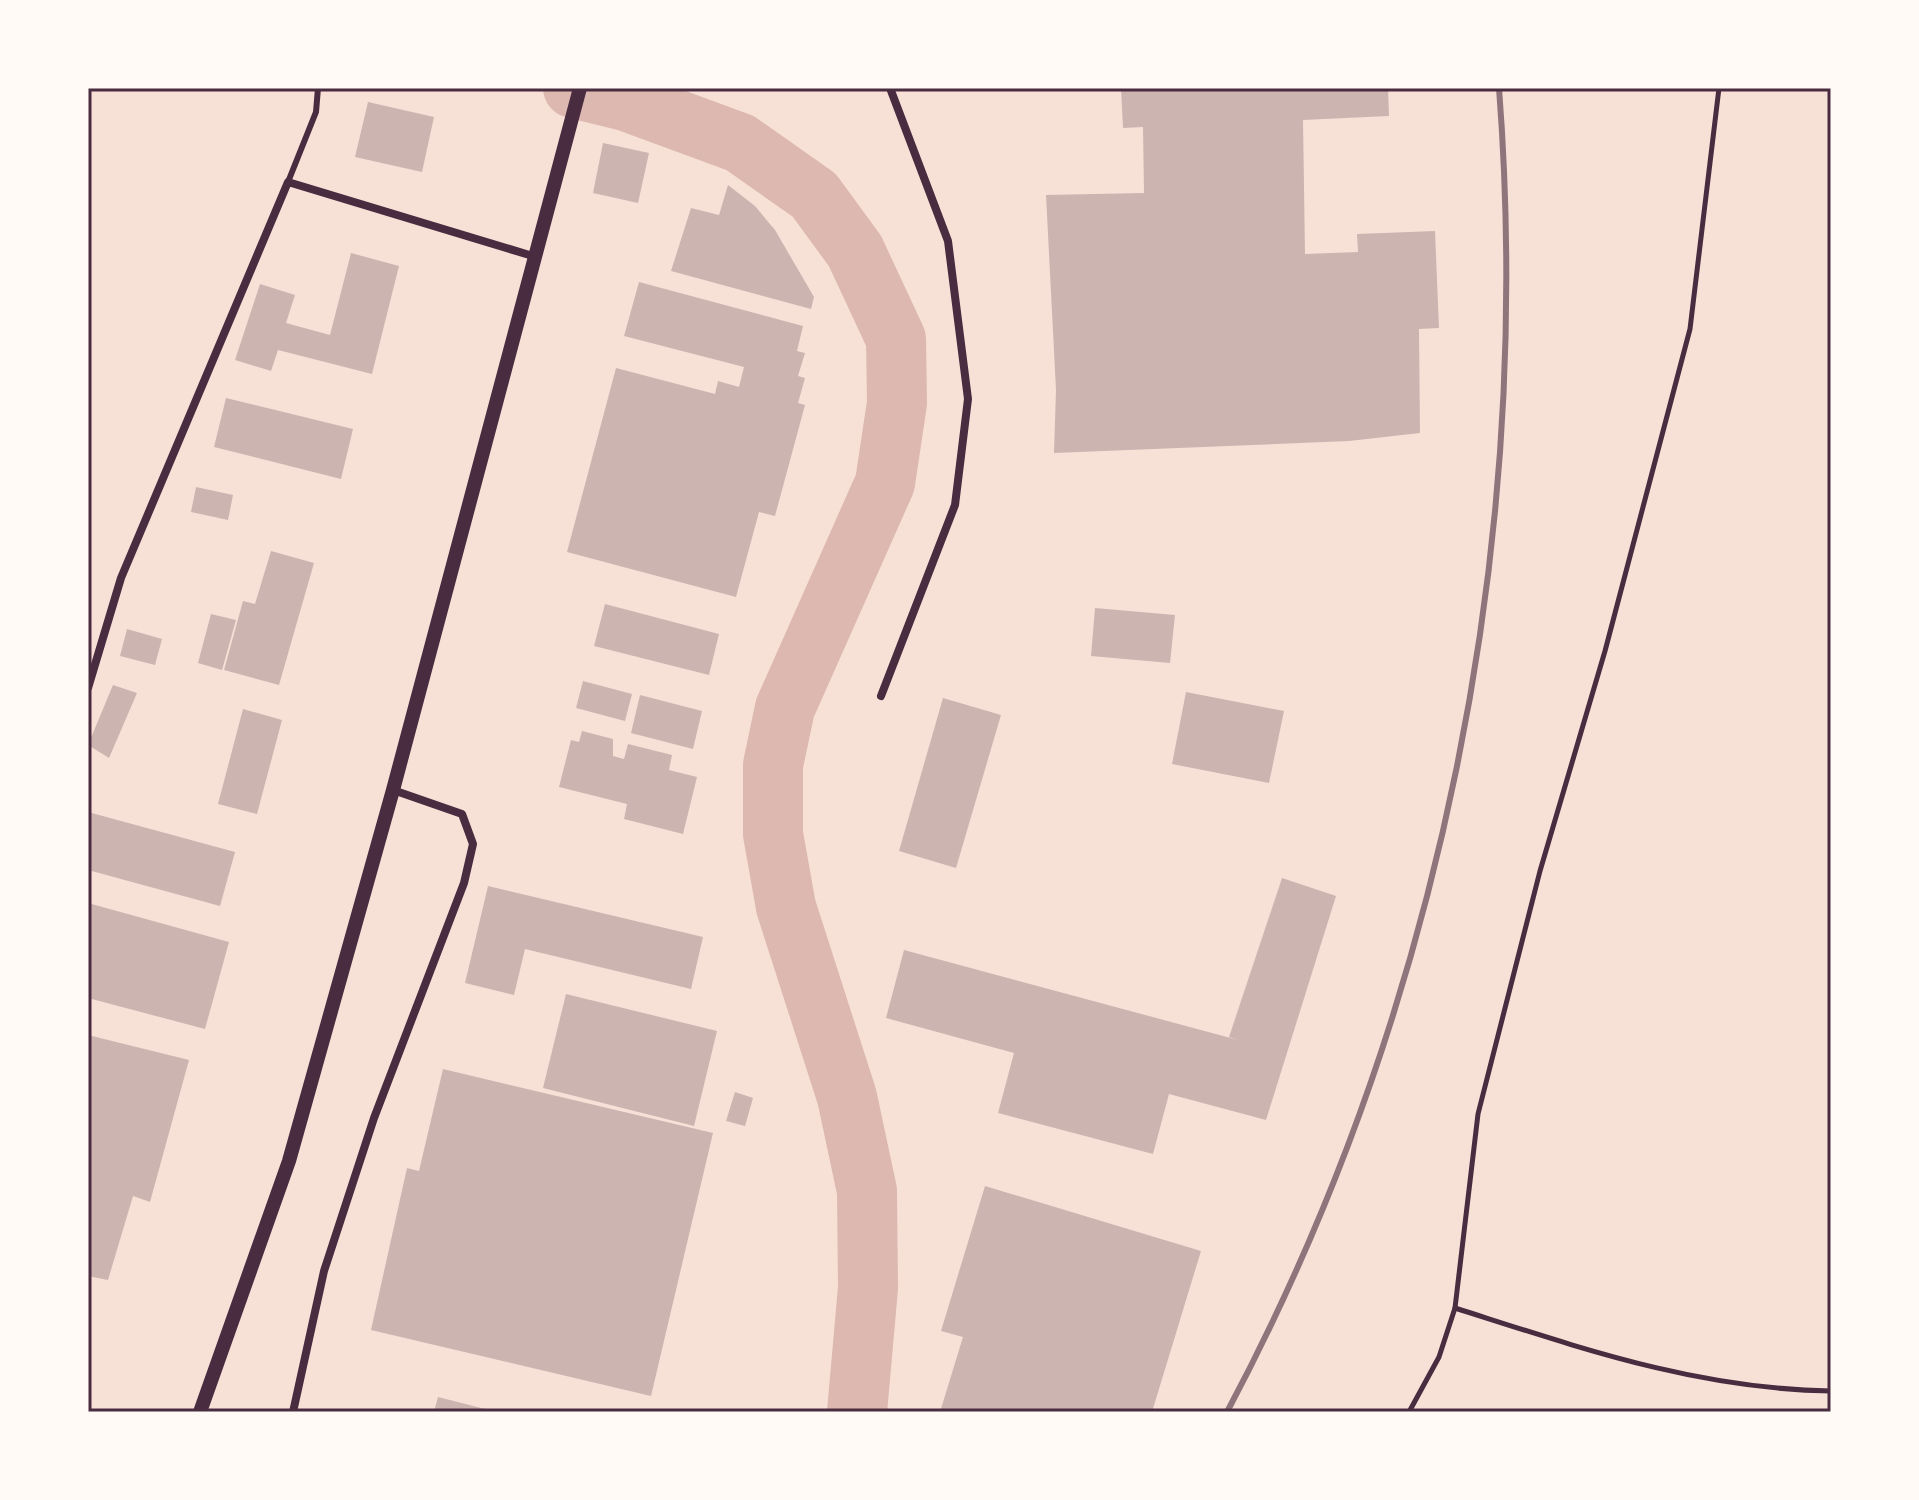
<svg xmlns="http://www.w3.org/2000/svg" width="1919" height="1500" font-family="Lato,sans-serif">
	<style>
		.lines { fill: none; stroke-linecap: round; stroke-linejoin: round }
		.river { stroke: #dcb8b0; stroke-width: 60 }
		.building { fill: #ccb4b1 }
		.path { stroke: #4a2c40; stroke-width: 5 }
		.service { stroke: #4a2c40; stroke-width: 6 }
		.minor { stroke: #4a2c40; stroke-width: 8 }
		.tertiary { stroke: #4a2c40; stroke-width: 14 }
		.rail { stroke: #8f747c; stroke-width: 6 }
		.neatline { fill: none; stroke: #4a2c40; stroke-width: 3 }
	</style>
	<rect width="100%" height="100%" fill="#f7e1d7"/>
	<g class="lines">
		<path class="river" d="M 573,88 L 626,101 L 740,143 L 814,195 L 855,251 L 896,339 L 897,403 L 885,483 L 785,708 L 773,765 L 773,834 L 786,907 L 847,1097 L 867,1191 L 868,1288 L 857,1412"/>
	</g>
	<g class="building">
		<path d="M 1121,88 L 1388,88 L 1389,116 L 1303,120 L 1305,254 L 1358,252 L 1357,234 L 1435,231 L 1439,328 L 1419,329 L 1420,433 L 1349,441 L 1054,453 L 1056,390 L 1046,195 L 1144,193 L 1143,127 L 1123,128 Z"/>
		<path d="M 368,102 L 434,117 L 422,172 L 355,157 Z"/>
		<path d="M 603,143 L 649,153 L 638,203 L 593,193 Z"/>
		<path d="M 728,185 L 755,206 L 775,230 L 814,297 L 811,309 L 671,271 L 691,208 L 719,215 Z"/>
		<path d="M 351,253 L 399,266 L 372,374 L 278,350 L 271,371 L 235,360 L 260,284 L 295,295 L 286,323 L 330,335 Z"/>
		<path d="M 639,282 L 803,326 L 797,351 L 805,353 L 798,376 L 805,378 L 798,403 L 805,405 L 775,516 L 759,512 L 736,597 L 567,552 L 616,368 L 715,394 L 718,381 L 739,387 L 744,367 L 624,336 Z"/>
		<path d="M 226,398 L 353,429 L 341,479 L 214,447 Z"/>
		<path d="M 196,487 L 233,495 L 228,520 L 191,512 Z"/>
		<path d="M 271,551 L 314,563 L 279,685 L 224,670 L 243,601 L 255,604 Z"/>
		<path d="M 605,604 L 719,634 L 709,675 L 594,646 Z"/>
		<path d="M 1095,608 L 1175,615 L 1170,663 L 1091,656 Z"/>
		<path d="M 211,614 L 236,620 L 222,670 L 198,663 Z"/>
		<path d="M 127,629 L 162,639 L 155,665 L 120,656 Z"/>
		<path d="M 583,681 L 632,694 L 625,721 L 576,708 Z"/>
		<path d="M 113,685 L 137,693 L 109,758 L 88,745 Z"/>
		<path d="M 1186,692 L 1284,711 L 1269,783 L 1172,764 Z"/>
		<path d="M 640,695 L 702,711 L 693,749 L 631,733 Z"/>
		<path d="M 943,698 L 1001,715 L 956,868 L 899,851 Z"/>
		<path d="M 243,709 L 282,720 L 257,814 L 218,804 Z"/>
		<path d="M 582,731 L 613,739 L 613,756 L 624,759 L 628,744 L 672,755 L 669,770 L 697,777 L 683,834 L 624,819 L 627,804 L 559,787 L 571,740 L 579,742 Z"/>
		<path d="M 88,812 L 235,852 L 220,906 L 88,870 Z"/>
		<path d="M 1282,878 L 1336,896 L 1266,1120 L 1169,1094 L 1153,1154 L 998,1113 L 1014,1053 L 886,1018 L 904,950 L 1238,1040 L 1229,1037 Z"/>
		<path d="M 488,886 L 703,937 L 691,989 L 525,949 L 514,995 L 465,983 Z"/>
		<path d="M 88,903 L 229,942 L 205,1029 L 88,998 Z"/>
		<path d="M 566,994 L 717,1031 L 694,1126 L 543,1088 Z"/>
		<path d="M 88,1035 L 189,1060 L 150,1202 L 133,1196 L 108,1280 L 88,1276 Z"/>
		<path d="M 443,1069 L 713,1133 L 651,1396 L 371,1330 L 407,1168 L 419,1171 Z"/>
		<path d="M 735,1092 L 753,1098 L 745,1126 L 726,1121 Z"/>
		<path d="M 985,1186 L 1201,1251 L 1152,1412 L 940,1412 L 963,1337 L 941,1331 Z"/>
		<path d="M 438,1397 L 493,1411 L 493,1412 L 434,1412 Z"/>
	</g>
	<g class="lines">
		<g class="path">
			<path d="M 1455,1308 C 1581,1348 1697,1389 1831,1391"/>
			<path d="M 1409,1412 L 1439,1357 L 1455,1308 L 1478,1114 L 1540,871 L 1605,651 L 1690,329 L 1719,88"/>
		</g>
		<path class="service" d="M 288,182 L 316,112 L 318,88"/>
		<g class="minor">
			<path d="M 88,688 L 121,578 L 288,182 L 536,257"/>
			<path d="M 881,696 L 955,505 L 968,399 L 948,241 L 890,88"/>
			<path d="M 293,1412 L 324,1271 L 374,1118 L 464,883 L 473,844 L 462,814 L 393,790"/>
		</g>
		<path class="tertiary" d="M 200,1412 L 289,1161 L 393,790 L 580,88"/>
		<path class="rail" d="M 1227,1412 C 1441,1010 1534,541 1499,88"/>
	</g>
	<rect width="1919" height="1500" fill="none" stroke="#fffaf5" stroke-width="180"/>
	<rect x="90" y="90" width="1739" height="1320" class="neatline"/>
</svg>
